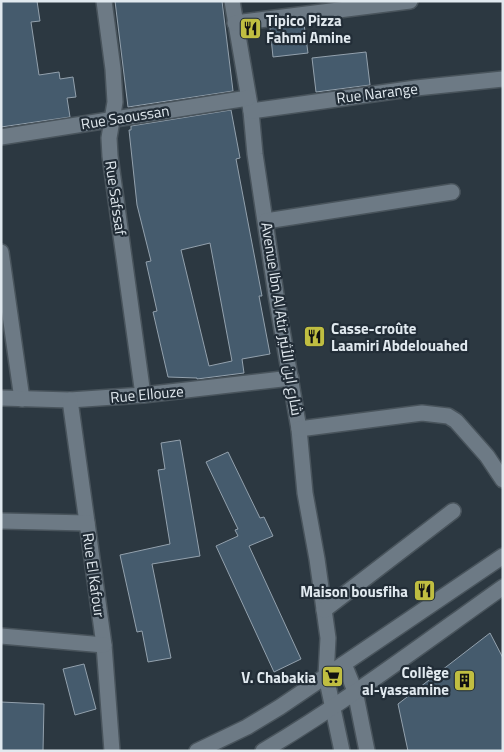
<svg xmlns="http://www.w3.org/2000/svg" width="504" height="752" font-family="'Titillium Web',Cairo,sans-serif">
	<style>
		.building { fill: #455b6d; stroke: #93a1ad; fill-rule: evenodd }
		.lines { fill: none; stroke-linecap: round; stroke-linejoin: round }
		.street-casing { stroke: #49545c; stroke-width: 18 }
		.secondary-casing { stroke: #49545c; stroke-width: 18 }
		.street { stroke: #6d7a85; stroke-width: 15 }
		.secondary { stroke: #6d7a85; stroke-width: 15 }
		.labels { text-anchor: middle; dominant-baseline: central; stroke-width: 4.5; stroke-linejoin: round; paint-order: stroke }
		.poi-label { font-size: 15px; font-weight: bold; fill: #e1e9ef; stroke: #222d37; text-anchor: end }
		.street-label { font-size: 15px; fill: #e1e9ef; stroke: #222d37 }
	</style>
	<rect width="100%" height="100%" fill="#2c3841"/>
	<g class="building">
		<path d="M 1,1 L 37,1 L 40,21 L 31,22 L 39,75 L 59,72 L 60,79 L 73,77 L 76,97 L 67,98 L 70,117 L 1,127 Z"/>
		<path d="M 115,1 L 222,1 L 233,91 L 128,107 Z"/>
		<path d="M 304,24 L 308,53 L 273,57 L 270,28 Z"/>
		<path d="M 366,52 L 370,85 L 316,92 L 312,58 Z"/>
		<path d="M 231,110 L 240,158 L 236,159 L 262,296 L 259,296 L 270,354 L 242,359 L 244,373 L 197,379 L 197,378 L 168,377 L 153,312 L 157,311 L 146,262 L 151,261 L 137,205 L 129,130 L 131,130 L 131,126 ZM 210,243 L 232,361 L 209,366 L 181,250 Z"/>
		<path d="M 180,440 L 200,556 L 152,564 L 171,658 L 148,662 L 142,631 L 137,632 L 120,555 L 170,544 L 158,470 L 165,469 L 161,443 Z"/>
		<path d="M 228,452 L 260,518 L 264,517 L 273,536 L 249,546 L 301,659 L 274,672 L 216,546 L 238,536 L 235,530 L 238,529 L 206,462 Z"/>
		<path d="M 490,633 L 503,658 L 503,751 L 408,751 L 398,704 Z"/>
		<path d="M 84,664 L 96,709 L 75,715 L 63,669 Z"/>
		<path d="M 1,702 L 44,704 L 43,751 L 1,751 Z"/>
	</g>
	<g class="lines">
		<defs>
			<g id="street">
				<path d="M 104,1 L 113,69 L 115,102 L 109,138 L 110,156 L 143,395"/>
				<path d="M 232,1 L 251,111 L 255,154 L 276,295 L 299,429 L 305,493 L 317,559 L 328,638 L 326,676"/>
				<path d="M 235,23 L 410,1"/>
				<path d="M 251,111 L 416,88 L 503,79"/>
				<path d="M 1,137 L 248,98"/>
				<path d="M 266,221 L 452,192"/>
				<path d="M 1,252 L 22,399"/>
				<path d="M 1,398 L 70,400 L 143,395 L 291,378"/>
				<path d="M 70,400 L 104,645 L 112,751"/>
				<path d="M 299,429 L 422,413 L 448,416 L 456,421 L 487,456 L 503,480"/>
				<path d="M 1,521 L 87,523"/>
				<path d="M 324,610 L 453,511"/>
				<path d="M 1,636 L 104,645"/>
			</g>
			<g id="secondary">
				<path d="M 344,664 L 355,691 L 367,751"/>
				<path d="M 326,676 L 342,751"/>
				<path d="M 197,751 L 247,727 L 280,707 L 503,556"/>
				<path d="M 263,751 C 346,702 424,643 503,587"/>
			</g>
		</defs>
		<use href="#street" class="street-casing"/>
		<use href="#secondary" class="secondary-casing"/>
		<use href="#street" class="street"/>
		<use href="#secondary" class="secondary"/>
	</g>
	<defs>
		<symbol id="restaurant-square" viewBox="-11 -11 22 22"><rect x="-9" y="-9" width="18" height="18" rx="4" fill="#c0be41" stroke="#222d37"/><path d="M-5-6h1v4h1v-4h1v4h1v-4h1v5L-1.5 .5V6h-2V.5L-5-1ZM5-6V6H3V1.5H1.5Q1.5-4 5-6Z" fill="#111"/></symbol>
		<symbol id="supermarket-square" viewBox="-11 -11 22 22"><rect x="-9" y="-9" width="18" height="18" rx="4" fill="#c0be41" stroke="#222d37"/><path d="M-6-5.5h2.5l.6 2H6L4.5 2H-2.5L-4.4-4H-6ZM-1.5 3.2a1.3 1.3 0 1 0 .1 0ZM3 3.2a1.3 1.3 0 1 0 .1 0Z" fill="#111"/></symbol>
		<symbol id="building-square" viewBox="-11 -11 22 22"><rect x="-9" y="-9" width="18" height="18" rx="4" fill="#c0be41" stroke="#222d37"/><path d="M-4-6H4V6H1V3H-1V6H-4ZM-2.5-4.3h1.7v1.8h-1.7ZM.8-4.3h1.7v1.8H.8ZM-2.5-1h1.7V.8h-1.7ZM.8-1h1.7V.8H.8Z" fill="#111"/></symbol>
	</defs>
	<g fill-rule="evenodd">
		<use href="#restaurant-square" x="238" y="16" width="25" height="25"/>
		<use href="#restaurant-square" x="302" y="324" width="25" height="25"/>
		<use href="#restaurant-square" x="412" y="578" width="25" height="25"/>
		<use href="#supermarket-square" x="320" y="664" width="25" height="25"/>
		<use href="#building-square" x="452" y="668" width="25" height="25"/>
	</g>
	<g class="labels">
		<g class="poi-label">
			<text x="266" y="20" text-anchor="start">Tipico Pizza<tspan x="266" dy="17">Fahmi Amine</tspan></text>
			<text x="331" y="328" text-anchor="start">Casse-croûte<tspan x="331" dy="17">Laamiri Abdelouahed</tspan></text>
			<text x="408" y="591">Maison bousfiha</text>
			<text x="449" y="672">Collège<tspan x="449" dy="17">al-yassamine</tspan></text>
			<text x="316" y="677">V. Chabakia</text>
		</g>
		<g class="street-label">
			<text transform="translate(377 93) rotate(-7)">Rue Narange</text>
			<text transform="translate(125 117) rotate(-9)">Rue Saoussan</text>
			<text transform="translate(116 198) rotate(82)">Rue Safssaf</text>
			<text transform="translate(282 319) rotate(81)">Avenue Ibn Al Atir شارع ابن الأثير</text>
			<text transform="translate(147 394) rotate(-5)">Rue Ellouze</text>
			<text transform="translate(94 575) rotate(82)">Rue El Kafour</text>
		</g>
	</g>
	<rect width="504" height="752" fill="none" stroke="#e1e9ef" stroke-width="5"/>
</svg>
